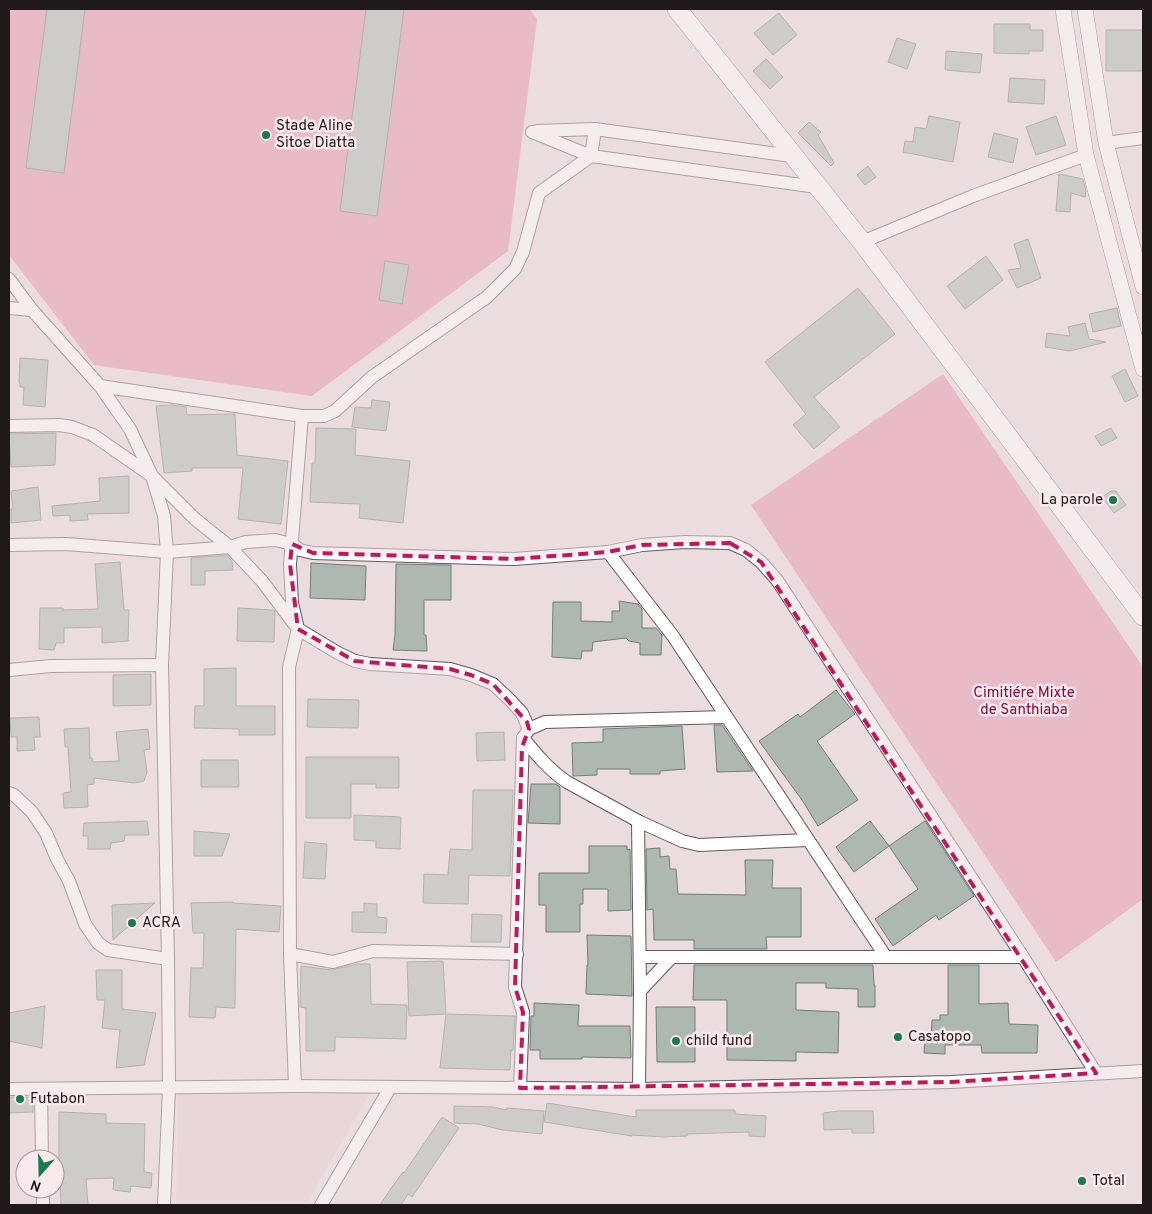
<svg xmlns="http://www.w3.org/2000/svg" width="1152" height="1214" font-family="Overpass,sans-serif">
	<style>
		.built { fill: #e7cfd4 }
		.green { fill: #e492a9 }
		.building { fill: #acb8b0; stroke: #737f78 }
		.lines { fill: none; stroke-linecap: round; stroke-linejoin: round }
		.minor-casing { stroke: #64575a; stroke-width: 14 }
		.tertiary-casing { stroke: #64575a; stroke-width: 16 }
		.primary-casing { stroke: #64575a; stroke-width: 20 }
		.minor { stroke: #fff; stroke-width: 12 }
		.tertiary { stroke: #fff; stroke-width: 15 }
		.primary { stroke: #fff; stroke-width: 19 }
		.marked { fill: none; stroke: #c2185b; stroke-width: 4; stroke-dasharray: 10 6; stroke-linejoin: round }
		.poi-dot { fill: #1b7950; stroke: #f9e9ed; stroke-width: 2 }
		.labels { text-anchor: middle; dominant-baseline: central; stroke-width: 5; stroke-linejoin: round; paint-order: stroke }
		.poi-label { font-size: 15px; fill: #1f191b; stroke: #f9e9ed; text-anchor: start }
		.park-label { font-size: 15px; fill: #800d40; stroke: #f9e9ed }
	</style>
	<rect width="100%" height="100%" fill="#ebdcdf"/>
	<path class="built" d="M 371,1091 L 308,1201 L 176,1200 L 178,1094 Z"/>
	<g class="green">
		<path d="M 9,9 L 529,9 L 537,19 L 508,251 L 312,396 L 94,365 L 9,255 Z"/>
		<path d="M 943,374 L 1143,667 L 1143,899 L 1056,962 L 751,505 Z"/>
	</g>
	<g class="building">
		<path d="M 47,9 L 85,9 L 64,173 L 26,168 Z"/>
		<path d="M 366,9 L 404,9 L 377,216 L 340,211 Z"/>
		<path d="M 779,13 L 797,35 L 773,55 L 754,33 Z"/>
		<path d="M 994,24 L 1030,24 L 1030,30 L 1043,30 L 1043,51 L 1029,51 L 1029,54 L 994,53 Z"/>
		<rect x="1106" y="30" width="37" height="41"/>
		<path d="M 897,38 L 916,44 L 907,69 L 888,62 Z"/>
		<path d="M 946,51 L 982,54 L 980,73 L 945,70 Z"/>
		<path d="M 766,59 L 783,77 L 770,89 L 753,71 Z"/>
		<path d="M 1010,78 L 1045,80 L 1044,104 L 1008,102 Z"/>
		<path d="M 929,116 L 960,122 L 953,162 L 903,152 L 905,141 L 913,142 L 915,127 L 926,129 Z"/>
		<path d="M 1056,116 L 1066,145 L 1036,155 L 1026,127 Z"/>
		<path d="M 809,122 L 821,132 L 818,135 L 834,163 L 831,166 L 798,133 Z"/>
		<path d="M 994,133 L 1018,139 L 1013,163 L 988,157 Z"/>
		<path d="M 868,166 L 876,177 L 865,185 L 857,175 Z"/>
		<path d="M 1059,174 L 1083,179 L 1086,191 L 1085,197 L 1071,193 L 1070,212 L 1056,211 Z"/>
		<path d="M 1028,239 L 1041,278 L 1017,288 L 1008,270 L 1021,268 L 1014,244 Z"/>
		<path d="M 986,256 L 1003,280 L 965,309 L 947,286 Z"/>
		<path d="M 385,261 L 409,265 L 402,304 L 379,300 Z"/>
		<path d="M 858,288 L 895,334 L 814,397 L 840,427 L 814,449 L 793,425 L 806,414 L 765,362 Z"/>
		<path d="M 1117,308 L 1121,326 L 1093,332 L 1089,314 Z"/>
		<path d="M 1085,323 L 1089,339 L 1106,342 L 1070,351 L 1045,347 L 1047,333 L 1070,336 L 1068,327 Z"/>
		<path d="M 20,358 L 48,360 L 45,407 L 23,405 L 24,387 L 20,387 L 20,383 L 19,383 Z"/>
		<path d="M 1125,369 L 1138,396 L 1125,402 L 1112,376 Z"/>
		<path d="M 372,400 L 390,402 L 386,431 L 352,427 L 355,407 L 371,408 Z"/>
		<path d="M 172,405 L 186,407 L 187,415 L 235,414 L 237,455 L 288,461 L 281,524 L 238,519 L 243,468 L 192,468 L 192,471 L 164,473 L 156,406 Z"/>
		<path d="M 316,428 L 356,429 L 355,455 L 410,461 L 403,523 L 359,518 L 360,504 L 310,502 L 312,463 L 315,463 Z"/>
		<path d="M 1111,428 L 1117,438 L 1101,446 L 1095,436 Z"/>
		<path d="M 56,433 L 55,465 L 11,467 L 9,434 Z"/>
		<path d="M 129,476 L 129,513 L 87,514 L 88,520 L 70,521 L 70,515 L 53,516 L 52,506 L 100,501 L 99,478 Z"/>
		<path d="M 38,487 L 41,520 L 11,523 L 11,509 L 13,509 L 11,491 Z"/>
		<path d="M 1111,491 L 1116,491 L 1126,505 L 1114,513 L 1102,497 Z"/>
		<path d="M 227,555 L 232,562 L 233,570 L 205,571 L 205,585 L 191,585 L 191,558 Z"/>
		<path d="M 120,562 L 124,610 L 129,610 L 128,641 L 102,643 L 102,627 L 64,628 L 64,643 L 56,643 L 54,650 L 39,649 L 40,608 L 63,608 L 63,610 L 98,609 L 95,564 Z"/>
		<path d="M 311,563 L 366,566 L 365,600 L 310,598 Z"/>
		<path d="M 396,564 L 451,565 L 451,600 L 424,600 L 424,635 L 426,635 L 427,651 L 393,650 L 395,635 Z"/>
		<path d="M 619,601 L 638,604 L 642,609 L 642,628 L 656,628 L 662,635 L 661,655 L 640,655 L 640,643 L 629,641 L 626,638 L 593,642 L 592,651 L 582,651 L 581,659 L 552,657 L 553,602 L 581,602 L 581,621 L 612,622 L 612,611 L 620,611 Z"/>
		<path d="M 238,608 L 273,610 L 275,611 L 274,642 L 237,641 Z"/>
		<path d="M 236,668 L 236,706 L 275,706 L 275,735 L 239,735 L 239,729 L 194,728 L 195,706 L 204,706 L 204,669 Z"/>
		<path d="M 151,674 L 151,705 L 113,706 L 113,675 Z"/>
		<path d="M 836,690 L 855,714 L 817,741 L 858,800 L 818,826 L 802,800 L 759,741 L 798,714 L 800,717 Z"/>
		<path d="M 308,699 L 359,700 L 358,728 L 307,727 Z"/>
		<path d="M 39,717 L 40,737 L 34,737 L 35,750 L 17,751 L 17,737 L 11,737 L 10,718 Z"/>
		<path d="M 714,725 L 722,725 L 753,771 L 717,772 Z"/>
		<path d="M 682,726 L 685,769 L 660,771 L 660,774 L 630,774 L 630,769 L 597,769 L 597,775 L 573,776 L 572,743 L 603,742 L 603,729 Z"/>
		<path d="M 89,728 L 90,758 L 92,758 L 93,762 L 119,761 L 116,732 L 148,729 L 150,749 L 144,750 L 147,772 L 144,781 L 134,783 L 94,778 L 94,784 L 87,785 L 88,807 L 64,808 L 63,793 L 71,792 L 68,747 L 65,747 L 64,729 Z"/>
		<path d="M 504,732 L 505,760 L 477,761 L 476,733 Z"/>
		<path d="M 306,757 L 399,757 L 399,788 L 376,788 L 376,784 L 351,784 L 351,818 L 306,818 Z"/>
		<path d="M 201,760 L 238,760 L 239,787 L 201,787 Z"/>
		<path d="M 531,784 L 556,784 L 560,787 L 560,824 L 528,823 Z"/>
		<path d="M 473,790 L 513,790 L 510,876 L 469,875 L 468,904 L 423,903 L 424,874 L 448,875 L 450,849 L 472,850 Z"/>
		<path d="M 354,815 L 401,817 L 400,849 L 376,848 L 376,841 L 354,840 Z"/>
		<path d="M 147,821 L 149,835 L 125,835 L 124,841 L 111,843 L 110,849 L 88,849 L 88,836 L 83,836 L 84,823 Z"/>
		<path d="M 870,821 L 889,846 L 854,872 L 836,847 Z"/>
		<path d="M 925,821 L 974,896 L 939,920 L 936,915 L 893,946 L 875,919 L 918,889 L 889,846 Z"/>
		<path d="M 194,831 L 230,834 L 222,856 L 194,856 Z"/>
		<path d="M 305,842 L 327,844 L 325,879 L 303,878 Z"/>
		<path d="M 589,846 L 627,846 L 627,850 L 630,849 L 631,910 L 608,911 L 608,889 L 583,889 L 583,904 L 580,904 L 580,932 L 546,932 L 546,905 L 539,905 L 539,873 L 589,873 Z"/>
		<path d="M 660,848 L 660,857 L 669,856 L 670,869 L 676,869 L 678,894 L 746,895 L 745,860 L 773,860 L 772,888 L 801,888 L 801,937 L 766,937 L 767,949 L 694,949 L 694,940 L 654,940 L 653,909 L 647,910 L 646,849 Z"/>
		<path d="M 233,902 L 233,903 L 281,906 L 279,932 L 236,929 L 235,1008 L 216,1007 L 215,1018 L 189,1017 L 191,968 L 203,968 L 204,933 L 193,933 L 191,903 Z"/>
		<path d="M 155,903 L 141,915 L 113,940 L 112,905 Z"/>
		<path d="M 364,903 L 377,904 L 377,917 L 387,918 L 386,933 L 352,932 L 352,912 L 364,912 Z"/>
		<path d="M 472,914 L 502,915 L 501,942 L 471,942 Z"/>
		<path d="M 587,935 L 631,936 L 632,996 L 586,994 L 587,965 L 588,965 Z"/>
		<path d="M 443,961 L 446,1014 L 409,1016 L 407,962 Z"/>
		<path d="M 357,964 L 370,964 L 371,1004 L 407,1005 L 406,1039 L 335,1037 L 335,1051 L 306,1051 L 306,1008 L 300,1007 L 301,966 L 332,970 Z"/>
		<path d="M 694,965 L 873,965 L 874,985 L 875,985 L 875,1007 L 858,1007 L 858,989 L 826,988 L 826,983 L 796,983 L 796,1010 L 839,1012 L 838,1053 L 796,1052 L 796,1061 L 727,1060 L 727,1000 L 693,1000 Z"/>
		<path d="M 948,965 L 979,965 L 979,1004 L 1008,1003 L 1009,1024 L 1038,1025 L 1037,1053 L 982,1053 L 981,1045 L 945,1045 L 945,1054 L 924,1053 L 925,1040 L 931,1040 L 932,1020 L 940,1020 L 940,1015 L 948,1015 Z"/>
		<path d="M 96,970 L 122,970 L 122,1009 L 156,1013 L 144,1065 L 116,1068 L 120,1030 L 102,1028 L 105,1000 L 97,1000 Z"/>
		<path d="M 534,1003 L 579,1005 L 578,1026 L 630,1026 L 631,1058 L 582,1057 L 582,1059 L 540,1059 L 540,1050 L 530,1050 L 531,1016 L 534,1016 Z"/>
		<path d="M 45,1006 L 42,1048 L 9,1041 L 9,1013 Z"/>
		<path d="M 656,1007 L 695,1007 L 695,1062 L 657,1062 Z"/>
		<path d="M 446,1014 L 515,1016 L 513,1050 L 511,1050 L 510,1070 L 440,1068 Z"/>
		<path d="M 9,1097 L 33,1097 L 33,1112 L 9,1113 Z"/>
		<path d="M 547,1103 L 636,1117 L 636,1110 L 735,1110 L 735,1114 L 766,1116 L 765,1137 L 749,1136 L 749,1132 L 687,1134 L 687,1136 L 663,1137 L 632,1135 L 632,1136 L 544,1122 Z"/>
		<path d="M 454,1106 L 493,1107 L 506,1110 L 507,1108 L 544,1111 L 542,1134 L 503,1130 L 478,1124 L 454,1123 Z"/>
		<path d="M 839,1111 L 873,1111 L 874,1133 L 852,1133 L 852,1129 L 824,1130 L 823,1113 Z"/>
		<path d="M 59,1112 L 106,1114 L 106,1123 L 145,1124 L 144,1172 L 152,1173 L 151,1188 L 131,1186 L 130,1192 L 113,1190 L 114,1178 L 86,1179 L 88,1205 L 61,1205 L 60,1180 L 59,1181 Z"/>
		<path d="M 442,1117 L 459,1128 L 412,1197 L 408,1194 L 401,1205 L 380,1205 L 392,1187 L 403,1172 L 404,1173 Z"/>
	</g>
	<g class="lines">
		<defs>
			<g id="minor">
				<path d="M 537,131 L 595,129 L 792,156"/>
				<path d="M 532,132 L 591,156 L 817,187"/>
				<path d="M 1106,143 L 1143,138"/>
				<path d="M 862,242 L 973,196 L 1086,155"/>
				<path d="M 9,279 L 32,310 L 100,386 L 130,429 L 152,476 L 164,516 L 167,552 L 162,665 L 168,959 L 169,1088 L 164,1205"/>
				<path d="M 9,308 L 32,310"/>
				<path d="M 100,386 L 302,416 L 324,416 L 335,411 L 372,377 L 487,297 L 515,269 L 523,252 L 539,193 L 591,156 L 595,129"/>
				<path d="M 9,426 L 59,425 L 72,427 L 93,435 L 152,476 L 195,519 L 230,547 L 262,581 L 298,629 L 338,653 L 355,661 L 370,664 L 450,669 L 471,675 L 493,684 L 510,700 L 522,713 L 529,729"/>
				<path d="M 9,545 L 66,544 L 167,552 L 230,547 L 246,542 L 275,540 L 292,544 L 300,550 L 313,553 L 514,559 L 608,552 L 642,545 L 685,542 L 730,543 L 746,550 L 761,562 L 777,580 L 1023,957 L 1096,1073"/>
				<path d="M 608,552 L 673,636 L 886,957"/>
				<path d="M 9,670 L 51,666 L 162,665"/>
				<path d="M 523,738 C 536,754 549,770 567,782 L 638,821 L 682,841 L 699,845 L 808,840"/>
				<path d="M 9,793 L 14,795 L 32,812 L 46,833 L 57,859 L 69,881 L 85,924 L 98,943 L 108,950 L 168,959"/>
				<path d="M 638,821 L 640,991 L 639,1089"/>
				<path d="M 290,954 L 333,962 L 373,951 L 517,954"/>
				<path d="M 640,957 L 1023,957"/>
				<path d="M 640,991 L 672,957"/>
				<path d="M 295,1086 L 290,954 L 289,667 L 298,629 L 292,603 L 290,564 L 302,416"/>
				<path d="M 520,1088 L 523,1012 L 515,987 L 523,738 L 529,729 L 545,722 L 726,717"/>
				<path d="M 9,1089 L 295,1086 L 639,1089 L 951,1082 L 1143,1071"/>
				<path d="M 41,1089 L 42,1159"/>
				<path d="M 43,1189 L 43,1205"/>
				<path d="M 321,1205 L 390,1088"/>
			</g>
			<g id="tertiary">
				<path d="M 1063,9 L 1086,155 L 1143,369"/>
				<path d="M 1085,9 L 1106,143 L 1143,287"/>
			</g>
			<path id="primary" d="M 677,9 L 862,242 L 1143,616"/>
		</defs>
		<use href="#minor" class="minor-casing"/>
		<use href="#tertiary" class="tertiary-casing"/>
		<use href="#primary" class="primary-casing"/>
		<use href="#minor" class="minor"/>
		<use href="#tertiary" class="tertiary"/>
		<use href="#primary" class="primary"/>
	</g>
	<path d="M0 0H1152V1214H0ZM 730,543 L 761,562 L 1096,1073 L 951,1082 L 520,1088 L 523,1012 L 515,987 L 522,747 L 529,729 L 527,722 L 493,684 L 471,675 L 450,669 L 355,661 L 298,629 L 290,564 L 292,544 L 313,553 L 514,559 L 608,552 L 642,545 Z" fill="#ebdcdf" fill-opacity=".55" fill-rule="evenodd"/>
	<path class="marked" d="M 730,543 L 761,562 L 1096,1073 L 951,1082 L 520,1088 L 523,1012 L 515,987 L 522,747 L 529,729 L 527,722 L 493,684 L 471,675 L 450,669 L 355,661 L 298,629 L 290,564 L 292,544 L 313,553 L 514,559 L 608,552 L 642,545 Z"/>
	<g class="poi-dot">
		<circle cx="266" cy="135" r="5"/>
		<circle cx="1113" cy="500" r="5"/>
		<circle cx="132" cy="923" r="5"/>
		<circle cx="898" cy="1037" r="5"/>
		<circle cx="676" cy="1041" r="5"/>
		<circle cx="20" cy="1099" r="5"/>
		<circle cx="1082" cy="1181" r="5"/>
	</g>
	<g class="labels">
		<g class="poi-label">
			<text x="276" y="126">Stade Aline<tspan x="276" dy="17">Sitoe Diatta</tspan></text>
			<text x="1103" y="500" text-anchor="end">La parole</text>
			<text x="142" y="923">ACRA</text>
			<text x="908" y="1037">Casatopo</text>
			<text x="686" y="1041">child fund</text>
			<text x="30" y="1099">Futabon</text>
			<text x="1092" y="1181">Total</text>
		</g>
		<g class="park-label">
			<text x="1024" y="693">Cimitiére Mixte<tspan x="1024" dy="17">de Santhiaba</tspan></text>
		</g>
	</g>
	<rect width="1152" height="1214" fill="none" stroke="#1f191b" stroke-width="20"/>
	<g transform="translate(40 1174) rotate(200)"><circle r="24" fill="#f9e9ed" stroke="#a29699"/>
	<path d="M0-4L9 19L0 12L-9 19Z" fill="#1b7950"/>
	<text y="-8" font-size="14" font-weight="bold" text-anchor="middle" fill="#1f191b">N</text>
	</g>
</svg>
